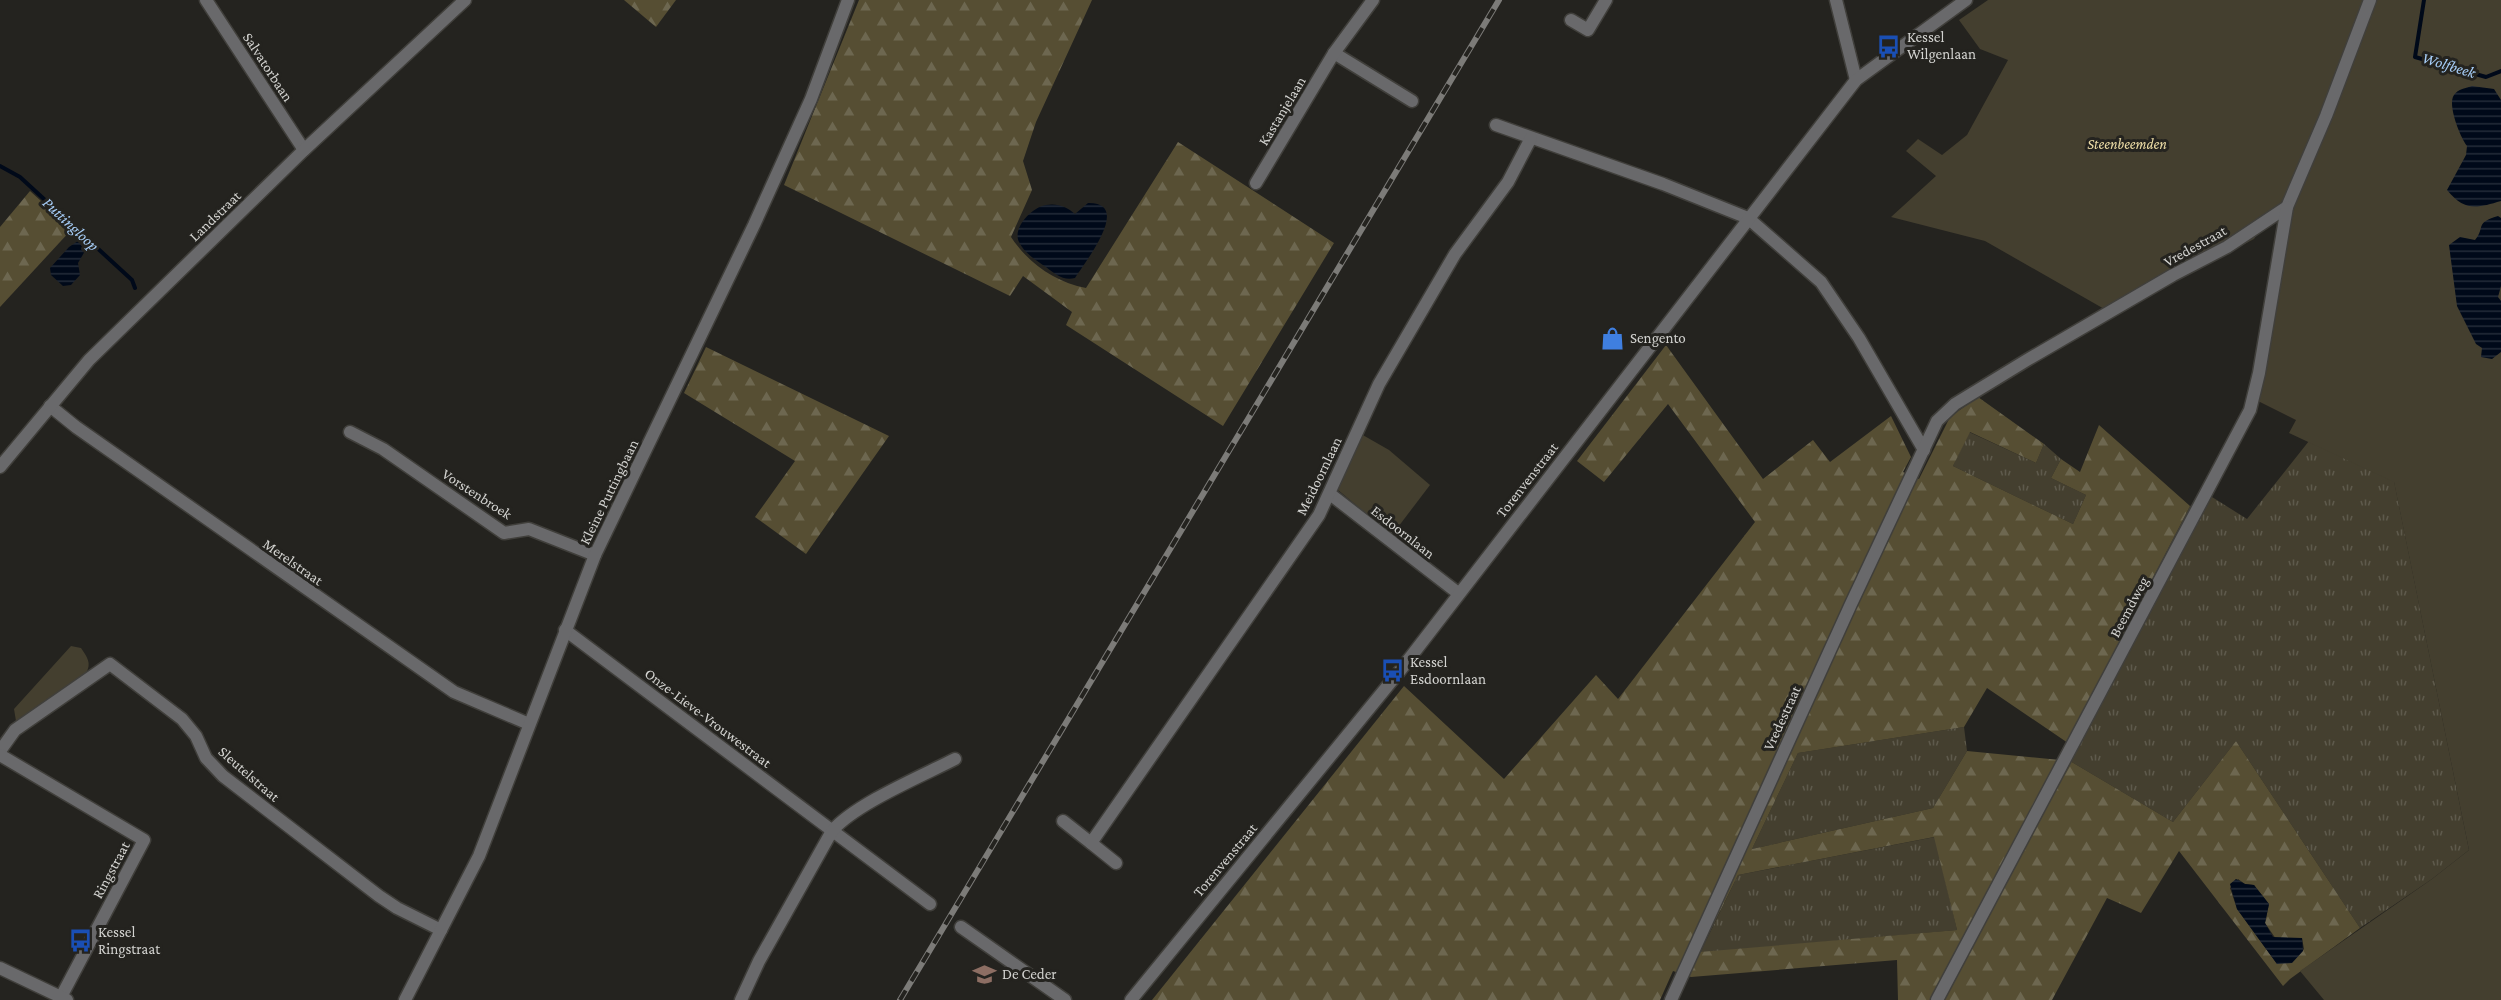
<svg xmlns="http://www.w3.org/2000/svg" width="2501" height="1000" font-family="'Crimson Pro',serif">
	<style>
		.grass { fill: url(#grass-tufts) }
		.forest { fill: url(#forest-firs); fill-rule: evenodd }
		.green { fill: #443f2f }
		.water { fill: url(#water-rules) }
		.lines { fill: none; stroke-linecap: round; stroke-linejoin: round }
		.stream { stroke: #000919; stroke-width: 4 }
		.minor-casing { stroke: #403f3b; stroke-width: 15 }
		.tertiary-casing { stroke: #403f3b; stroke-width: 15 }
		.minor { stroke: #69696b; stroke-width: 12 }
		.tertiary { stroke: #69696b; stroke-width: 12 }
		.rail-casing { stroke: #7c7b78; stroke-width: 6 }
		.rail { stroke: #24231f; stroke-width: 4; stroke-dasharray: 11; stroke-linecap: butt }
		.labels { text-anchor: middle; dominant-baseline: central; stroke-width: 6; stroke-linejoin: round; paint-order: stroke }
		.poi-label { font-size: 15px; fill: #d3d3d0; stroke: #24231f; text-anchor: start }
		.street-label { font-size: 15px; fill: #d3d3d0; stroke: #24231f }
		.park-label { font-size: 15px; font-style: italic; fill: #ecdca6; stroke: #24231f }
		.water-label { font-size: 16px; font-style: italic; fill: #a6cdf7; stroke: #24231f }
	</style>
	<defs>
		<pattern id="grass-tufts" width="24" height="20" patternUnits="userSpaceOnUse" patternTransform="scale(1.5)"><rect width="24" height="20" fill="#443f2f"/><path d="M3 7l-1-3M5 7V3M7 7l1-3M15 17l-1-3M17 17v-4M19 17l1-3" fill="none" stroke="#5e5a4c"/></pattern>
		<pattern id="forest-firs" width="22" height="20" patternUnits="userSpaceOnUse" patternTransform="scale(1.5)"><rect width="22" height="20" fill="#564e33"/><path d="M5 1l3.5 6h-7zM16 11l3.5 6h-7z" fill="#6d6750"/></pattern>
		<pattern id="water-rules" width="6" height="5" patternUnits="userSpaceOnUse" patternTransform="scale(1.5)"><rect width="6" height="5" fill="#000919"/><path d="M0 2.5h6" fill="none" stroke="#242c39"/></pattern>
	</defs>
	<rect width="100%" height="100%" fill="#24231f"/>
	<g class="grass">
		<path d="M 1969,432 L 2036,463 L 2044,444 L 2061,459 L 2051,478 L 2086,495 L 2073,524 L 1953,466 Z"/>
		<path d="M 2309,441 L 2394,481 L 2469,850 L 2432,879 L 2360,928 L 2236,741 L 2173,822 L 2070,761 L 2068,743 L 2190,506 L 2212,497 L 2247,519 Z"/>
		<path d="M 1964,727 L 1967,751 L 1933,808 L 1752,849 L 1798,753 Z"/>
		<path d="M 1935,837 L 1957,930 L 1700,953 L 1738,875 Z"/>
	</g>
	<g class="forest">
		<path d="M 624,0 L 676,0 L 656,27 Z"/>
		<path d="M 859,0 L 1092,0 L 1036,122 L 1023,161 L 1032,190 L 1011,237 C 1029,264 1055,282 1086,288 L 1178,142 L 1334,243 L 1223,426 L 1066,325 L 1072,312 L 1023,276 L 1010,296 L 784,185 Z"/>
		<path d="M 30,191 L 72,229 L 0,307 L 0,227 Z"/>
		<path d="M 1666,345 L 1763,479 L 1813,440 L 1830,462 L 1891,416 L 1911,457 L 1903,472 L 1919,479 L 1950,417 L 1978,397 L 2044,444 L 2036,463 L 1970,432 L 1953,466 L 2073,524 L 2086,495 L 2051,478 L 2061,459 L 2080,472 L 2099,425 L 2190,506 L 2068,743 L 1987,688 L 1964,727 L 1798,753 L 1752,849 L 1933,808 L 1967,751 L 2070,761 L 2173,822 L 2236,741 L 2360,928 L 2290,979 L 2283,986 L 2179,851 L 2141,913 L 2107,898 L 2052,1000 L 1898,1000 L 1897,960 L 1691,977 L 1673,971 L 1660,1000 L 1152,1000 L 1404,686 L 1504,779 L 1596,675 L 1618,699 L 1755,522 L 1668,404 L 1604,482 L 1577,461 ZM 1934,837 L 1957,930 L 1700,952 L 1738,875 ZM 2238,879 L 2245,884 L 2254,885 L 2269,904 L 2265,923 L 2276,939 L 2302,938 L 2304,949 L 2296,958 L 2277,964 L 2237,909 L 2230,888 Z"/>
		<path d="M 706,347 L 889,436 L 806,554 L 755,517 L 795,461 L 684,393 Z"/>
	</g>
	<g class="green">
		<path d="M 1988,0 L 2501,0 L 2501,1000 L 2324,1000 L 2300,971 L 2432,879 L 2469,850 L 2394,482 L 2289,433 L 2296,420 L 2250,397 L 2291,214 L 2260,230 L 2254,239 L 2113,314 L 1985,241 L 1891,217 L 1936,176 L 1906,151 L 1918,139 L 1942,155 L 1967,135 L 2008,60 L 1980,49 L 1959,20 Z"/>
		<path d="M 1361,434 L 1389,450 L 1430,485 L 1392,535 L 1338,490 Z"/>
		<path d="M 71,646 L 81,648 C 87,657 92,663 86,673 L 16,721 L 14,709 Z"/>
	</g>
	<g class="water">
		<path d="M 2472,86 L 2494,89 L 2501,100 L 2501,201 C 2477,208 2465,212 2447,190 L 2466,155 L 2467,146 C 2460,137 2447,104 2454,95 C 2458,89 2466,88 2472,86 Z"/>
		<path d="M 1088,203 C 1133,202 1085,262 1075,278 C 1063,281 1055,274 1046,267 C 1037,261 1024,253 1019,242 C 1012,228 1032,207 1046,205 C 1058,203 1067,207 1075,214 Z"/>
		<path d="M 2498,216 L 2501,218 L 2501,286 L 2498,297 L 2501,301 L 2501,352 L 2492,359 L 2481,357 L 2482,348 L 2476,344 L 2457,306 L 2449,245 L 2460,237 L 2475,240 C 2486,227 2474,223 2498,216 Z"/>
		<path d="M 78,241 L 85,251 L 78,263 L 80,275 L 71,285 L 63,286 L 51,275 L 50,268 L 69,247 Z"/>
		<path d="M 2236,879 L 2245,884 L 2254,885 L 2269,904 L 2265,923 L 2273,937 L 2302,938 L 2303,951 L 2292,963 L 2277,964 L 2237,909 L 2230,884 Z"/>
	</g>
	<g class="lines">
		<g class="stream">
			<path d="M 2424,0 L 2415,57 L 2486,77 L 2501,71"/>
			<path d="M 0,166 L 20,177 L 132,280 L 135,288"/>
		</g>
		<defs>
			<g id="minor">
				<path d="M 206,0 L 304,150"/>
				<path d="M 1836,0 L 1856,80"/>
				<path d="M 1571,20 L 1588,30 L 1606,0"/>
				<path d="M 1334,53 L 1412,101"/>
				<path d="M 1496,125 L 1663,184 L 1748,218 L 1821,282 L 1859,338 L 1924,450"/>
				<path d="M 1256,183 L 1334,53 L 1373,0"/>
				<path d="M 50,406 L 76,427 L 454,692 L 529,724"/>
				<path d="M 350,432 L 383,449 L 504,533 L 529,529 L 595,555"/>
				<path d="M 0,467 L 89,360 L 304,150 L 465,0"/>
				<path d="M 1330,494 L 1458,593"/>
				<path d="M 565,630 L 930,904"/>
				<path d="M 0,751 L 15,730 L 110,664 L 182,719 L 196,736 L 206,758 L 223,776 L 379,896 L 397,908 L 441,930"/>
				<path d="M 0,755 L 144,840 L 61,997"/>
				<path d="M 1063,821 L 1091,843"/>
				<path d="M 1116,863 L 1091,843 L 1319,515 L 1379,384 L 1455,254 L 1508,182 L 1531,138"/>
				<path d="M 961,927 L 1065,1000"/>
				<path d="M 405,1000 L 479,856 L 595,555 L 754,225 L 811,99 L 848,0"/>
				<path d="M 741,1000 L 759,961 L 832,831 C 855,804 922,776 955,759"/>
				<path d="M 1131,1000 L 1399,672 L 1856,80 L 1966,0"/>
				<path d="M 1671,1000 L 1851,604 L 1937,421 L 1955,404 L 2027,360 L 2173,275 L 2227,247 L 2287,207 L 2326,116 L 2370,0"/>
				<path d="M 1937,1000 L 2250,410 L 2259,373 L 2287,207"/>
			</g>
			<path id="tertiary" d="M 0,968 L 67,1000"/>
		</defs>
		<use href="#minor" class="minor-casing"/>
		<use href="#tertiary" class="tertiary-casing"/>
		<use href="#minor" class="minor"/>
		<use href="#tertiary" class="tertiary"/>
		<defs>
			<path id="rail" d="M 900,1000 L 1499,0"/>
		</defs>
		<use href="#rail" class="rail-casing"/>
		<use href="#rail" class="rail"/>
	</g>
	<defs>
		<symbol id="bus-bare" viewBox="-9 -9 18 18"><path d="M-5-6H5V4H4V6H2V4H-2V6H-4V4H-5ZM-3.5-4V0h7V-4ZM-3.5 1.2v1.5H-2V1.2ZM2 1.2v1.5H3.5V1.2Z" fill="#1a4fb4" stroke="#24231f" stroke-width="2.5" paint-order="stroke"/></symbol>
		<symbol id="shop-bare" viewBox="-9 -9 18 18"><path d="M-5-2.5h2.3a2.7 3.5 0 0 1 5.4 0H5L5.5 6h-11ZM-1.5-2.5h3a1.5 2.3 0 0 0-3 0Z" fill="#3f7fe0" stroke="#24231f" stroke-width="2.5" paint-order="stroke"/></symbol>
		<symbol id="school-bare" viewBox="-9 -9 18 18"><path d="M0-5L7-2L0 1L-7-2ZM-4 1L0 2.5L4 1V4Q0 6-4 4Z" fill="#8d6e63" stroke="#24231f" stroke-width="2.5" paint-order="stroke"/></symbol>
	</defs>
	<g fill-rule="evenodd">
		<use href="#bus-bare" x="1872" y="30" width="33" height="33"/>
		<use href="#shop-bare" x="1596" y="322" width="33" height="33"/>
		<use href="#bus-bare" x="1376" y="654" width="33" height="33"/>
		<use href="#bus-bare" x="64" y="924" width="33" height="33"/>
		<use href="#school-bare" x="968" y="958" width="33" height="33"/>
	</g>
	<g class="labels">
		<g class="poi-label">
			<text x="1907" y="37">Kessel<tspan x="1907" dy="17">Wilgenlaan</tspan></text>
			<text x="1630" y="338">Sengento</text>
			<text x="1410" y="662">Kessel<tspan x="1410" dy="17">Esdoornlaan</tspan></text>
			<text x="98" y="932">Kessel<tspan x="98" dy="17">Ringstraat</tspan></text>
			<text x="1002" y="974">De Ceder</text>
		</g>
		<g class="street-label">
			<text transform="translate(268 67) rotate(57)">Salvatorbaan</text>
			<text transform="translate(1282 111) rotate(-59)">Kastanjelaan</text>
			<text transform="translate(215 216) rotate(-44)">Landstraat</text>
			<text transform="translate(2195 246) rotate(-29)">Vredestraat</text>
			<text transform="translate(1319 476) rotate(-64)">Meidoornlaan</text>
			<text transform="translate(1527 480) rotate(-52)">Torenvenstraat</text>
			<text transform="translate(609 492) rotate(-64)">Kleine Puttingbaan</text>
			<text transform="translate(477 494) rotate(33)">Vorstenbroek</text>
			<text transform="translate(1403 532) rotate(38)">Esdoornlaan</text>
			<text transform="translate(293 562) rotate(35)">Merelstraat</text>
			<text transform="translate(2129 607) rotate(-62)">Beemdweg</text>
			<text transform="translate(708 718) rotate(37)">Onze-Lieve-Vrouwestraat</text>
			<text transform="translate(1782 718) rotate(-65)">Vredestraat</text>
			<text transform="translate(249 774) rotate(41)">Sleutelstraat</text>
			<text transform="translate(1225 860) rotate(-50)">Torenvenstraat</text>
			<text transform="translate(111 870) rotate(-62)">Ringstraat</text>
		</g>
		<g class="park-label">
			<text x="2127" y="144">Steenbeemden</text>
		</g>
		<g class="water-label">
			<text transform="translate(2449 65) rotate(17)">Wolfbeek</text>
			<text transform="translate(71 224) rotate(43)">Puttingloop</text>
		</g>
	</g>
</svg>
